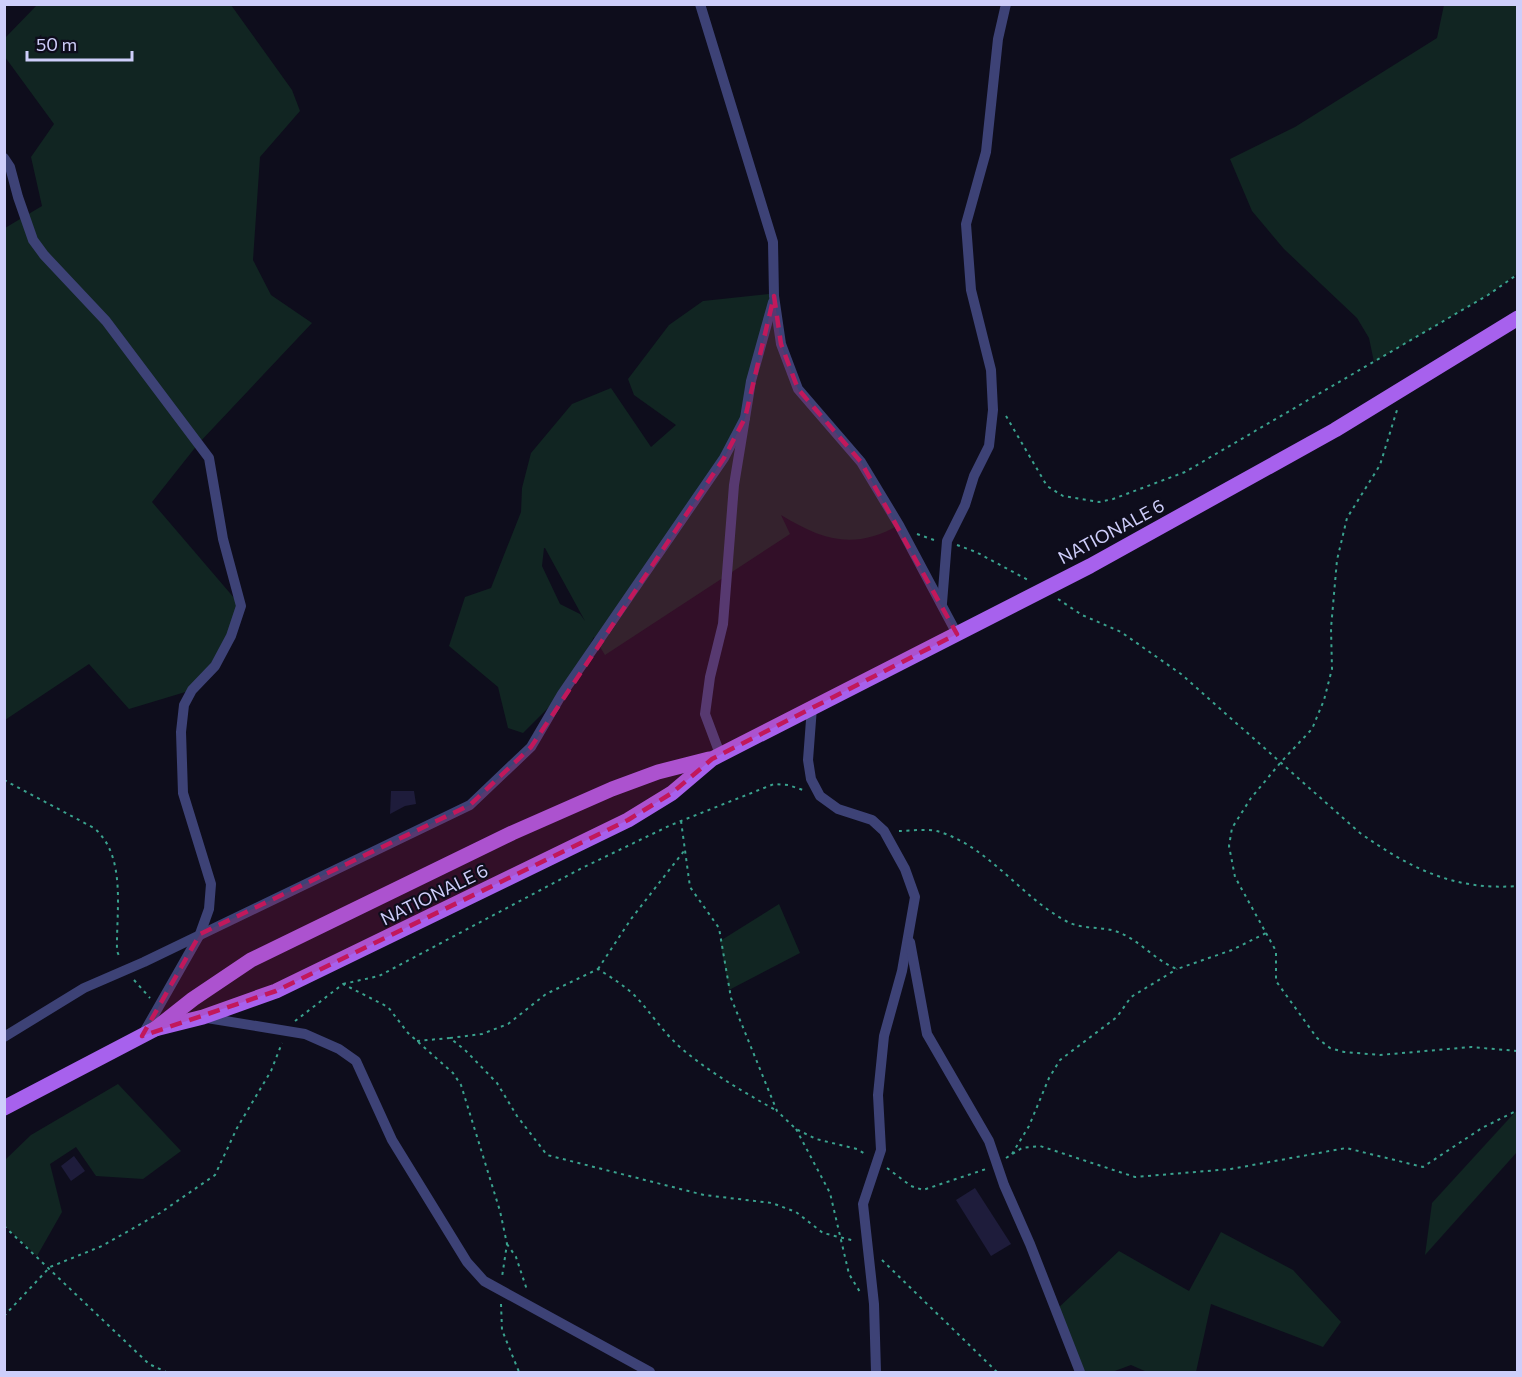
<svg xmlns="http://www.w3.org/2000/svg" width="1522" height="1377" font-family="Commissioner,sans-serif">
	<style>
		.green { fill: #112522; fill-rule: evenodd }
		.building { fill: #1e1c3b }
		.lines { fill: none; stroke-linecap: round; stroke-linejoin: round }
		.path { stroke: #3aa28e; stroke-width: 2; stroke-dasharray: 3 4.5; stroke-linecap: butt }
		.minor { stroke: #3d4276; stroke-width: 10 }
		.primary { stroke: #a761ed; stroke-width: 15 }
		.marked { fill: #c2185b; fill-opacity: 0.2; stroke: #c2185b; stroke-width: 4.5; stroke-dasharray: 12 8; stroke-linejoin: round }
		.labels { text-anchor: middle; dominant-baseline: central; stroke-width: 4.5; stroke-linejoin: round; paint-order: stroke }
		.street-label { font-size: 18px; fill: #cecefa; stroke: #0e0d1c }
	</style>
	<rect width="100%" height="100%" fill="#0e0d1c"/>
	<g class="green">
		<path d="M 37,5 L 231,5 L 292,90 L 300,111 L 260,157 L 253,260 L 271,295 L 312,323 L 198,444 L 152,502 L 241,606 L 231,636 L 192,690 L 129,709 L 89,664 L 5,720 L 5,228 L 42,206 L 31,157 L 54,124 L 5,57 L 5,38 Z"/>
		<path d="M 1444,5 L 1517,5 L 1517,274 L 1488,295 L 1374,362 L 1369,338 L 1357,318 L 1284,249 L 1252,211 L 1230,159 L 1295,127 L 1437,38 Z"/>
		<path d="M 769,294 L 798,389 L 861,462 L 899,525 C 854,550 824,541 781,515 L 790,534 L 605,655 L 594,637 L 562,694 L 523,733 L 508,728 L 498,687 L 449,646 L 465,597 L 491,588 L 521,512 L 522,488 L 531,453 L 572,404 L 611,388 L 651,447 L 676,425 L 634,395 L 628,379 L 669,325 L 703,301 ZM 544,548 L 545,548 L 585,621 L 580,614 L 560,604 L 542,566 Z"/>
		<path d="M 779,904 L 800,953 L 729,990 L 720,941 Z"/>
		<path d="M 118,1084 L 181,1151 L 143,1179 L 96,1176 L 76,1147 L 50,1164 L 62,1212 L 37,1256 L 5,1226 L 5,1160 L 31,1135 Z"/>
		<path d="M 1517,1110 L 1517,1152 L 1425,1255 L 1432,1203 Z"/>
		<path d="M 1221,1232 L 1293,1270 L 1341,1322 L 1323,1347 L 1211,1304 L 1196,1372 L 1147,1372 L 1131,1365 L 1112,1372 L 1080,1372 L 1056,1310 L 1119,1251 L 1189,1291 Z"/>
	</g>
	<g class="building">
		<path d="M 391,791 L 414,791 L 416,804 L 405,806 L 390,814 Z"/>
		<path d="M 74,1156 L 85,1171 L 71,1181 L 61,1166 Z"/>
		<path d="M 975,1188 L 1011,1244 L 991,1256 L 956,1200 Z"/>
	</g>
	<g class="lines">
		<g class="path">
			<path d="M 1006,416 L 1047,486 L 1063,496 L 1099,502 L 1113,499 L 1185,472 L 1488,295 L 1518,274"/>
			<path d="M 917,534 L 934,540"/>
			<path d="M 957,545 L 976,552 L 1030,581"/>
			<path d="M 1058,599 L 1082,615 L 1121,632 L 1181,674 L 1360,833 C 1410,868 1454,891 1518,886"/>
			<path d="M 4,780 L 94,828 C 127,856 116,911 117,951 L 120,958"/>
			<path d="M 681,821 L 690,887 L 719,928 L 731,998 L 777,1111 L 796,1129 L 816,1139 L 857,1149 L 867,1155"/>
			<path d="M 899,831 C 911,831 928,828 940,832 C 990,848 1021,897 1066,921 C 1082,930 1099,926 1115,931 C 1138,938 1155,961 1177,969 L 1232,950 L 1266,933 L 1235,877 L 1229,846 L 1232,828 L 1251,798 L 1281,762 L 1312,729 L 1324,700 L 1332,669 L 1331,628 L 1337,560 L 1347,518 L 1380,465 L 1397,410"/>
			<path d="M 1266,933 L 1276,951 L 1276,981 L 1317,1038 L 1330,1048 L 1344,1052 L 1380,1055 L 1471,1047 L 1518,1051"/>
			<path d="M 598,969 L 631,919 L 684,851"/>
			<path d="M 134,980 L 150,998"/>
			<path d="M 343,984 L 379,976 L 582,868 L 671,825 L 774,784 L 788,785 L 803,790"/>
			<path d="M 295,1021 L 343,984 L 388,1007 L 408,1033 L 453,1073 L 461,1085 L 500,1211 L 507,1244 L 502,1277"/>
			<path d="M 450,1038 L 482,1034 L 508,1024 L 546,994 L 598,969 C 612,978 627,987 638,999 C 653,1016 664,1033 681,1048 C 710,1073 744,1092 777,1111"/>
			<path d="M 417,1041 L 450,1038 L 465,1050 L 497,1083 L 517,1116 L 547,1155 L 704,1195 L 772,1203 L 796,1212 L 823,1233 L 855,1241"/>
			<path d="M 796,1129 L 830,1193 L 849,1274 L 860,1292"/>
			<path d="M 1012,1154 L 1029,1126 L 1049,1078 L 1060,1060 L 1117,1017 L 1131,997 L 1177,969"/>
			<path d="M 1006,1158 L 1022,1148 L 1040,1146 L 1135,1177 L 1231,1169 L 1346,1148 L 1423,1167 L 1482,1128 L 1518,1110"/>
			<path d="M 887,1168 L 911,1186 L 923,1190 L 986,1169"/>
			<path d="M 4,1226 L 149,1364 L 166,1372"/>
			<path d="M 507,1244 L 516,1257 L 527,1290"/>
			<path d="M 882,1260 L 997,1372"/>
			<path d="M 501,1304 L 502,1330 L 519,1372"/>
			<path d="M 4,1316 L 50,1267 L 102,1246 L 160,1213 L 215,1175 L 237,1128 L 271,1071 L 282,1043"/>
		</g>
		<g class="minor">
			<path d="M 700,4 L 773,242 L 774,296 L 781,344 L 798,389 L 861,462 L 899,525 L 957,634"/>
			<path d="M 4,158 L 10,167 L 18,197 L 33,240 L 44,255 L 106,321 L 209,458 L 223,539 L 241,606 L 231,636 L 215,666 L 192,690 L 184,705 L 181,732 L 183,793 L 211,884 L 209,909 L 200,934 L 142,1036"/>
			<path d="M 942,603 L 947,541 L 965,505 L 974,476 L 989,446 L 993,410 L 991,370 L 971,290 L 966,224 L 986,152 L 998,39 L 1006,4"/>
			<path d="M 812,707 L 808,760 L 811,779 L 820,796 L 838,809 L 872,820 L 884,831 L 905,869 L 915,897 L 902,971 L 884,1036 L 878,1095 L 881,1150 L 863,1204 L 874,1304 L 876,1372"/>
			<path d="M 720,754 L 705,714 L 710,677 L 723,624 L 734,485 L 745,418 L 751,381 L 773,302"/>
			<path d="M 910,942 L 927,1034 L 989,1141 L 1004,1185 L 1030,1244 L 1080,1372"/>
			<path d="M 207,1018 L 305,1034 L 339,1049 L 356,1061 L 392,1140 L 467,1262 L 484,1281 L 650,1372"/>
			<path d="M 4,1037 L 84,988 L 144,962 L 470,805 L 531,747 L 562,694 L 724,458 L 745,418"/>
		</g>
		<g class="primary">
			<path d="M 155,1029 L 203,1017 L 276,991 L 628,820 L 672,793 L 712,759 L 1090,566 L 1335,430 L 1518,318"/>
			<path d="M 4,1108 L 155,1029 L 193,999 L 251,960 L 512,833 L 612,789 L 658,772 L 709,759"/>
		</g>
	</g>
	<path class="marked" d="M 774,296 L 781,344 L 798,389 L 861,462 L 957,634 L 712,759 L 672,793 L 628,820 L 276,991 L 142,1036 L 200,934 L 470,805 L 531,747 L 724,458 L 745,418 Z"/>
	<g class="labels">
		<g class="street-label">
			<text transform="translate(1111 531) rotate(-28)">NATIONALE 6</text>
			<text transform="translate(434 894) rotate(-26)">NATIONALE 6</text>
		</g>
	</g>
	<rect width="1522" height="1377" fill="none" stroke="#cecefa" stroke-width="12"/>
	<path d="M27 51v9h105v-9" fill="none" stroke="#cecefa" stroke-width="3"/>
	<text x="36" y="51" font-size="18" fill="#cecefa" stroke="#0e0d1c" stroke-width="4.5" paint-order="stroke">50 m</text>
</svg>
